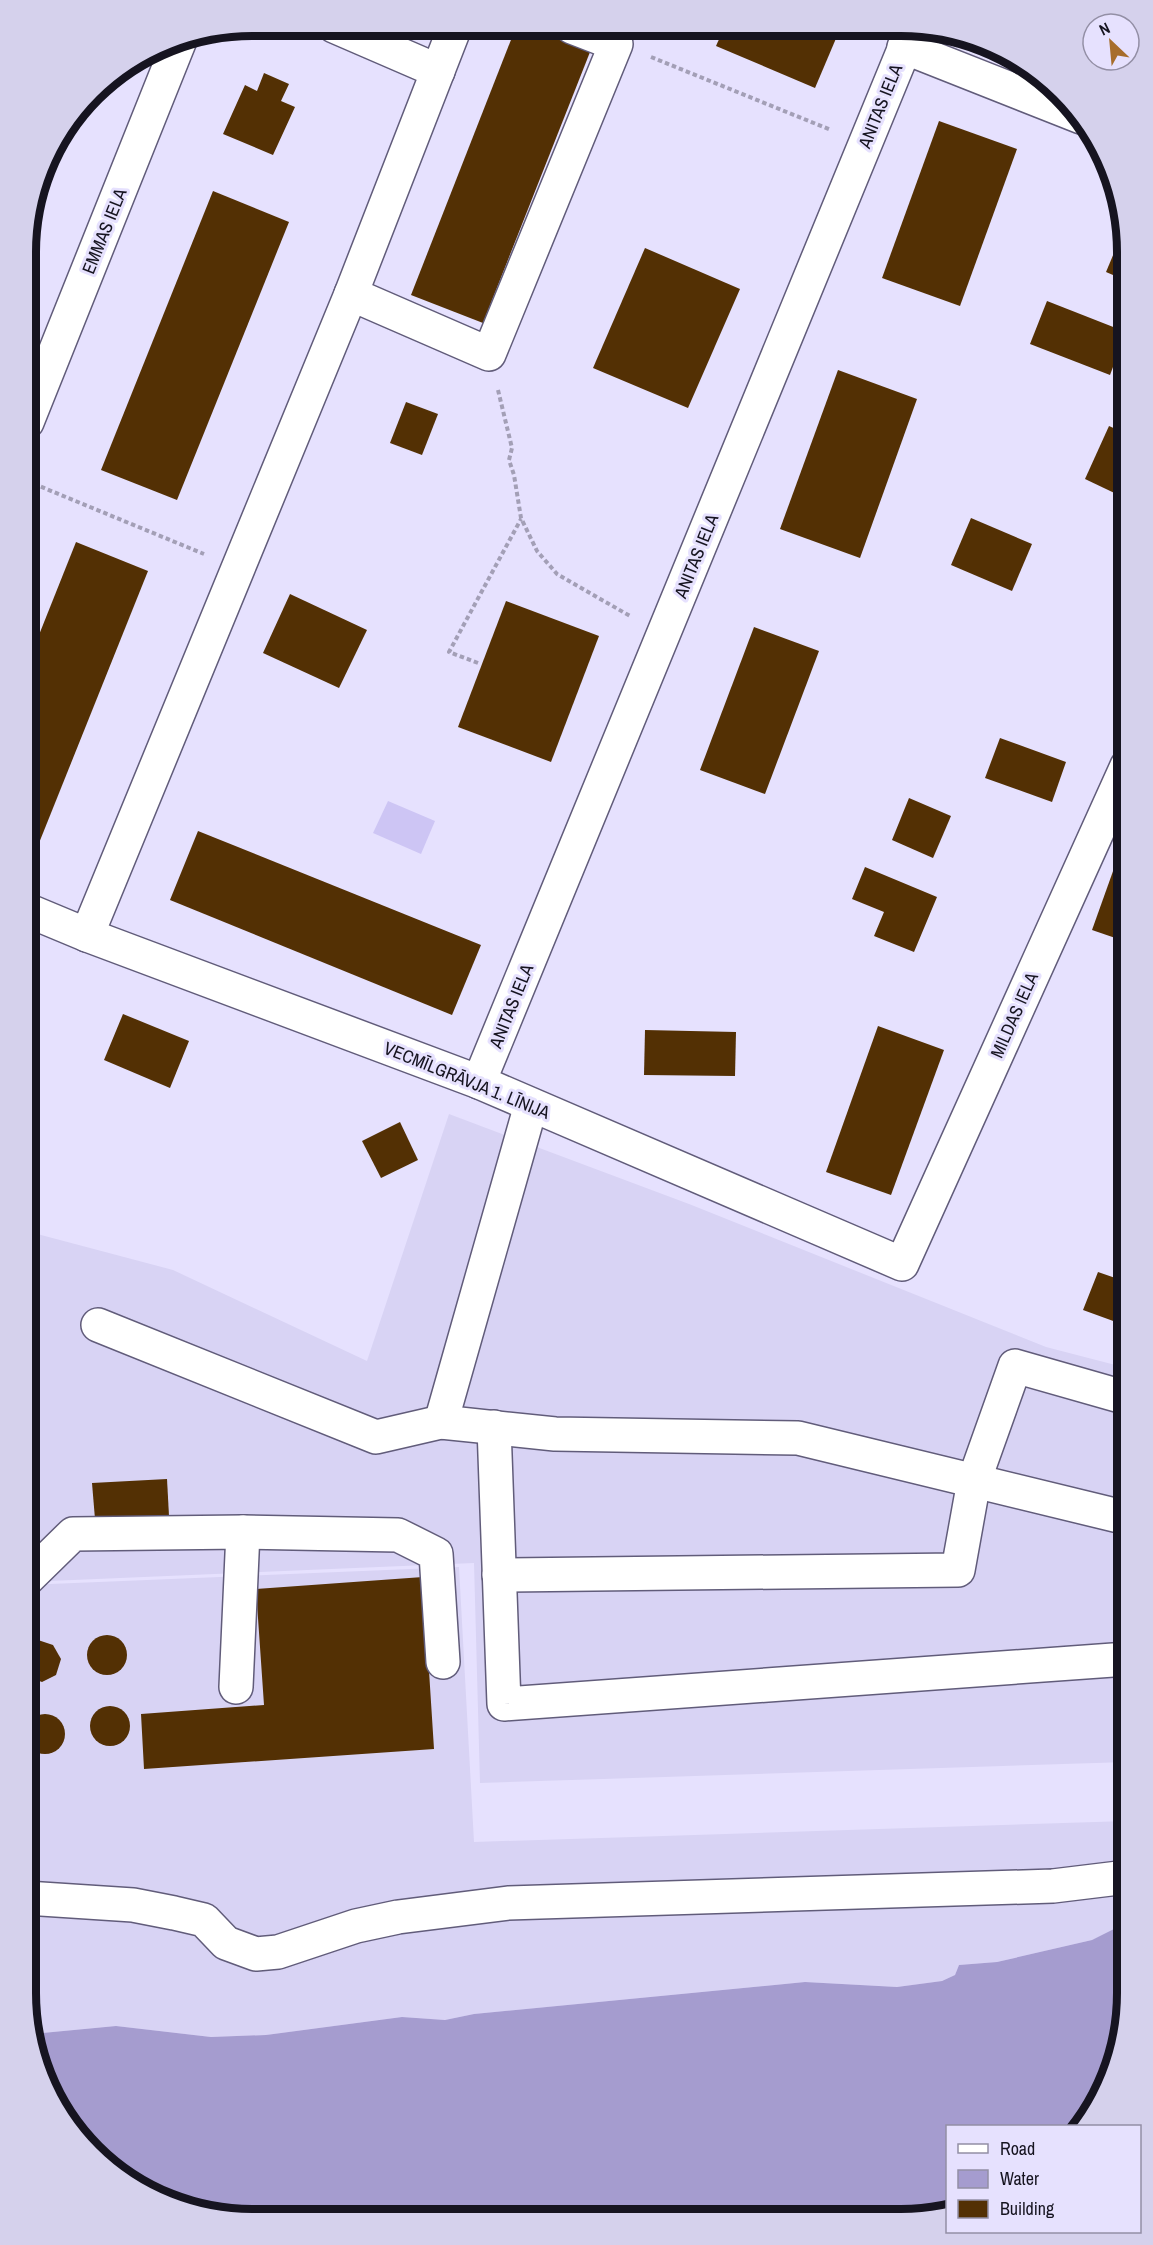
<svg xmlns="http://www.w3.org/2000/svg" width="1153" height="2245" font-family="'Archivo Narrow',sans-serif">
	<style>
		.built { fill: #d8d3f4 }
		.green { fill: #cdc5f4 }
		.water { fill: #a59ccf }
		.building { fill: #533004 }
		.lines { fill: none; stroke-linecap: round; stroke-linejoin: round }
		.minor-casing { stroke: #615c7a; stroke-width: 36 }
		.path { stroke: #a39fb6; stroke-width: 4; stroke-dasharray: 4.5 3; stroke-linecap: butt }
		.minor { stroke: #fff; stroke-width: 33 }
		.labels { text-anchor: middle; dominant-baseline: central; stroke-width: 6; stroke-linejoin: round; paint-order: stroke }
		.street-label { font-size: 18px; fill: #161420; stroke: #e6e1fe }
		.rim { fill: none; stroke: #161420; stroke-width: 8 }
	</style>
	<rect width="100%" height="100%" fill="#e6e1fe"/>
	<g class="built">
		<path d="M 942,30 L 1001,49 L 1044,78 Z"/>
		<path d="M 449,1114 L 689,1204 L 1046,1347 L 1127,1368 L 1127,1762 L 480,1783 L 474,1563 L 26,1582 L 26,1231 L 173,1270 L 367,1361 Z"/>
		<path d="M 459,1567 L 474,1842 L 1127,1821 L 1127,1925 L 1092,1940 L 997,1962 L 959,1965 L 955,1975 L 942,1981 L 897,1987 L 805,1982 L 474,2014 L 445,2020 L 402,2017 L 266,2035 L 211,2037 L 116,2026 L 32,2034 L 26,1993 L 26,1585 Z"/>
	</g>
	<path class="green" d="M 388,801 L 435,821 L 421,854 L 373,833 Z"/>
	<path class="water" d="M 1124,1924 L 1127,1925 L 1127,2008 L 1110,2079 L 1083,2126 L 948,2126 L 947,2212 L 901,2219 L 222,2218 L 152,2196 L 103,2163 L 64,2119 L 37,2065 L 32,2034 L 116,2026 L 211,2037 L 266,2035 L 402,2017 L 445,2020 L 474,2014 L 805,1982 L 897,1987 L 942,1981 L 955,1975 L 959,1965 L 997,1962 L 1092,1940 Z"/>
	<g class="building">
		<path d="M 516,27 L 540,27 L 592,47 L 483,323 L 411,295 Z"/>
		<path d="M 724,28 L 840,29 L 815,88 L 716,46 Z"/>
		<path d="M 264,73 L 289,84 L 281,101 L 295,107 L 273,155 L 223,134 L 245,85 L 257,91 Z"/>
		<path d="M 939,121 L 1017,149 L 960,306 L 882,278 Z"/>
		<path d="M 213,191 L 289,222 L 177,500 L 101,470 Z"/>
		<path d="M 1124,229 L 1127,252 L 1127,281 L 1106,272 Z"/>
		<path d="M 645,248 L 740,289 L 688,408 L 593,368 Z"/>
		<path d="M 1047,301 L 1126,332 L 1110,375 L 1030,344 Z"/>
		<path d="M 838,370 L 917,399 L 860,558 L 780,529 Z"/>
		<path d="M 406,402 L 438,414 L 422,455 L 390,443 Z"/>
		<path d="M 1109,426 L 1127,434 L 1127,499 L 1085,479 Z"/>
		<path d="M 971,518 L 1032,544 L 1012,591 L 951,565 Z"/>
		<path d="M 76,542 L 148,571 L 35,853 L 27,849 L 27,665 Z"/>
		<path d="M 290,594 L 367,630 L 339,688 L 263,653 Z"/>
		<path d="M 506,601 L 599,636 L 551,762 L 458,727 Z"/>
		<path d="M 754,627 L 819,651 L 765,794 L 700,770 Z"/>
		<path d="M 1000,738 L 1066,762 L 1052,802 L 985,778 Z"/>
		<path d="M 909,798 L 951,816 L 933,858 L 892,840 Z"/>
		<path d="M 198,831 L 481,945 L 452,1015 L 170,900 Z"/>
		<path d="M 1127,832 L 1127,942 L 1092,930 Z"/>
		<path d="M 865,867 L 937,897 L 914,952 L 874,936 L 884,912 L 852,899 Z"/>
		<path d="M 123,1014 L 189,1041 L 170,1088 L 104,1060 Z"/>
		<path d="M 878,1026 L 944,1050 L 891,1195 L 826,1172 Z"/>
		<path d="M 645,1030 L 736,1032 L 735,1076 L 644,1075 Z"/>
		<path d="M 400,1122 L 418,1160 L 381,1178 L 362,1141 Z"/>
		<path d="M 1098,1272 L 1124,1281 L 1127,1272 L 1127,1326 L 1083,1310 Z"/>
		<path d="M 167,1479 L 169,1516 L 95,1519 L 92,1483 Z"/>
		<path d="M 423,1577 L 434,1749 L 144,1769 L 141,1714 L 264,1705 L 256,1589 Z"/>
		<circle cx="107" cy="1655" r="20"/>
		<path d="M 38,1640 L 53,1645 L 61,1659 L 56,1675 L 42,1682 L 26,1676 L 26,1647 Z"/>
		<circle cx="110" cy="1726" r="20"/>
		<circle cx="45" cy="1734" r="20"/>
	</g>
	<g class="lines">
		<defs>
			<g id="minor">
				<path d="M 334,26 L 438,71"/>
				<path d="M 904,47 L 1081,117"/>
				<path d="M 351,294 L 489,354 L 616,44 L 572,27"/>
				<path d="M 27,422 L 180,40"/>
				<path d="M 27,910 L 87,935 L 479,1082 L 902,1264 L 1127,766"/>
				<path d="M 87,935 L 351,294 L 455,27"/>
				<path d="M 479,1082 L 912,30"/>
				<path d="M 98,1325 L 376,1437 L 441,1422 L 555,1434 L 798,1438 L 1127,1518"/>
				<path d="M 441,1422 L 531,1105"/>
				<path d="M 494,1427 L 504,1704 L 1127,1659"/>
				<path d="M 499,1575 L 958,1570 L 974,1481 L 1015,1366 L 1127,1398"/>
				<path d="M 26,1580 L 73,1534 L 243,1532 L 398,1535 L 436,1554 L 443,1662"/>
				<path d="M 236,1687 L 243,1532"/>
				<path d="M 26,1898 L 133,1905 L 174,1913 L 204,1920 L 226,1943 L 256,1954 L 278,1952 L 356,1926 L 398,1917 L 508,1903 L 1053,1886 L 1127,1877"/>
			</g>
		</defs>
		<use href="#minor" class="minor-casing"/>
		<g class="path">
			<path d="M 651,57 L 831,130"/>
			<path d="M 498,390 L 512,448 L 509,460 L 514,475 L 521,518 L 537,551 L 557,574 L 630,616"/>
			<path d="M 27,481 L 204,554"/>
			<path d="M 478,663 L 449,652 L 521,519"/>
		</g>
		<use href="#minor" class="minor"/>
	</g>
	<g class="labels">
		<g class="street-label">
			<text transform="translate(880 106) rotate(-68)">ANITAS IELA</text>
			<text transform="translate(104 231) rotate(-68)">EMMAS IELA</text>
			<text transform="translate(696 556) rotate(-68)">ANITAS IELA</text>
			<text transform="translate(511 1006) rotate(-68)">ANITAS IELA</text>
			<text transform="translate(1014 1015) rotate(-66)">MILDAS IELA</text>
			<text transform="translate(467 1080) rotate(22)">VECMĪLGRĀVJA 1. LĪNIJA</text>
		</g>
	</g>
	<path d="M0 0H1153V2245H0ZM252 36H901A216 216 0 0 1 1117 252V1993A216 216 0 0 1 901 2209H252A216 216 0 0 1 36 1993V252A216 216 0 0 1 252 36Z" fill="#d5d1ec" fill-rule="evenodd"/>
	<path class="rim" d="M252 36H901A216 216 0 0 1 1117 252V1993A216 216 0 0 1 901 2209H252A216 216 0 0 1 36 1993V252A216 216 0 0 1 252 36Z"/>
	<rect x="946" y="2125" width="195" height="108" fill="#e6e1fe" stroke="#938fa5" stroke-width="1.5"/>
	<rect x="958" y="2144" width="30" height="9" fill="#ffffff" stroke="#938fa5" stroke-width="1.5"/>
	<text x="1000" y="2155" font-size="18" fill="#161420">Road</text>
	<rect x="958" y="2170" width="30" height="18" fill="#a59ccf" stroke="#938fa5" stroke-width="1.5"/>
	<text x="1000" y="2185" font-size="18" fill="#161420">Water</text>
	<rect x="958" y="2200" width="30" height="18" fill="#533004" stroke="#938fa5" stroke-width="1.5"/>
	<text x="1000" y="2215" font-size="18" fill="#161420">Building</text>
	<g transform="translate(1111 42) rotate(334)"><circle r="28" fill="#e6e1fe" stroke="#938fa5" stroke-width="1.5"/>
	<path d="M0-4.5L10 22L0 15L-10 22Z" fill="#a76d2c"/>
	<text y="-9" font-size="16" font-weight="bold" text-anchor="middle" fill="#161420">N</text>
	</g>
</svg>
